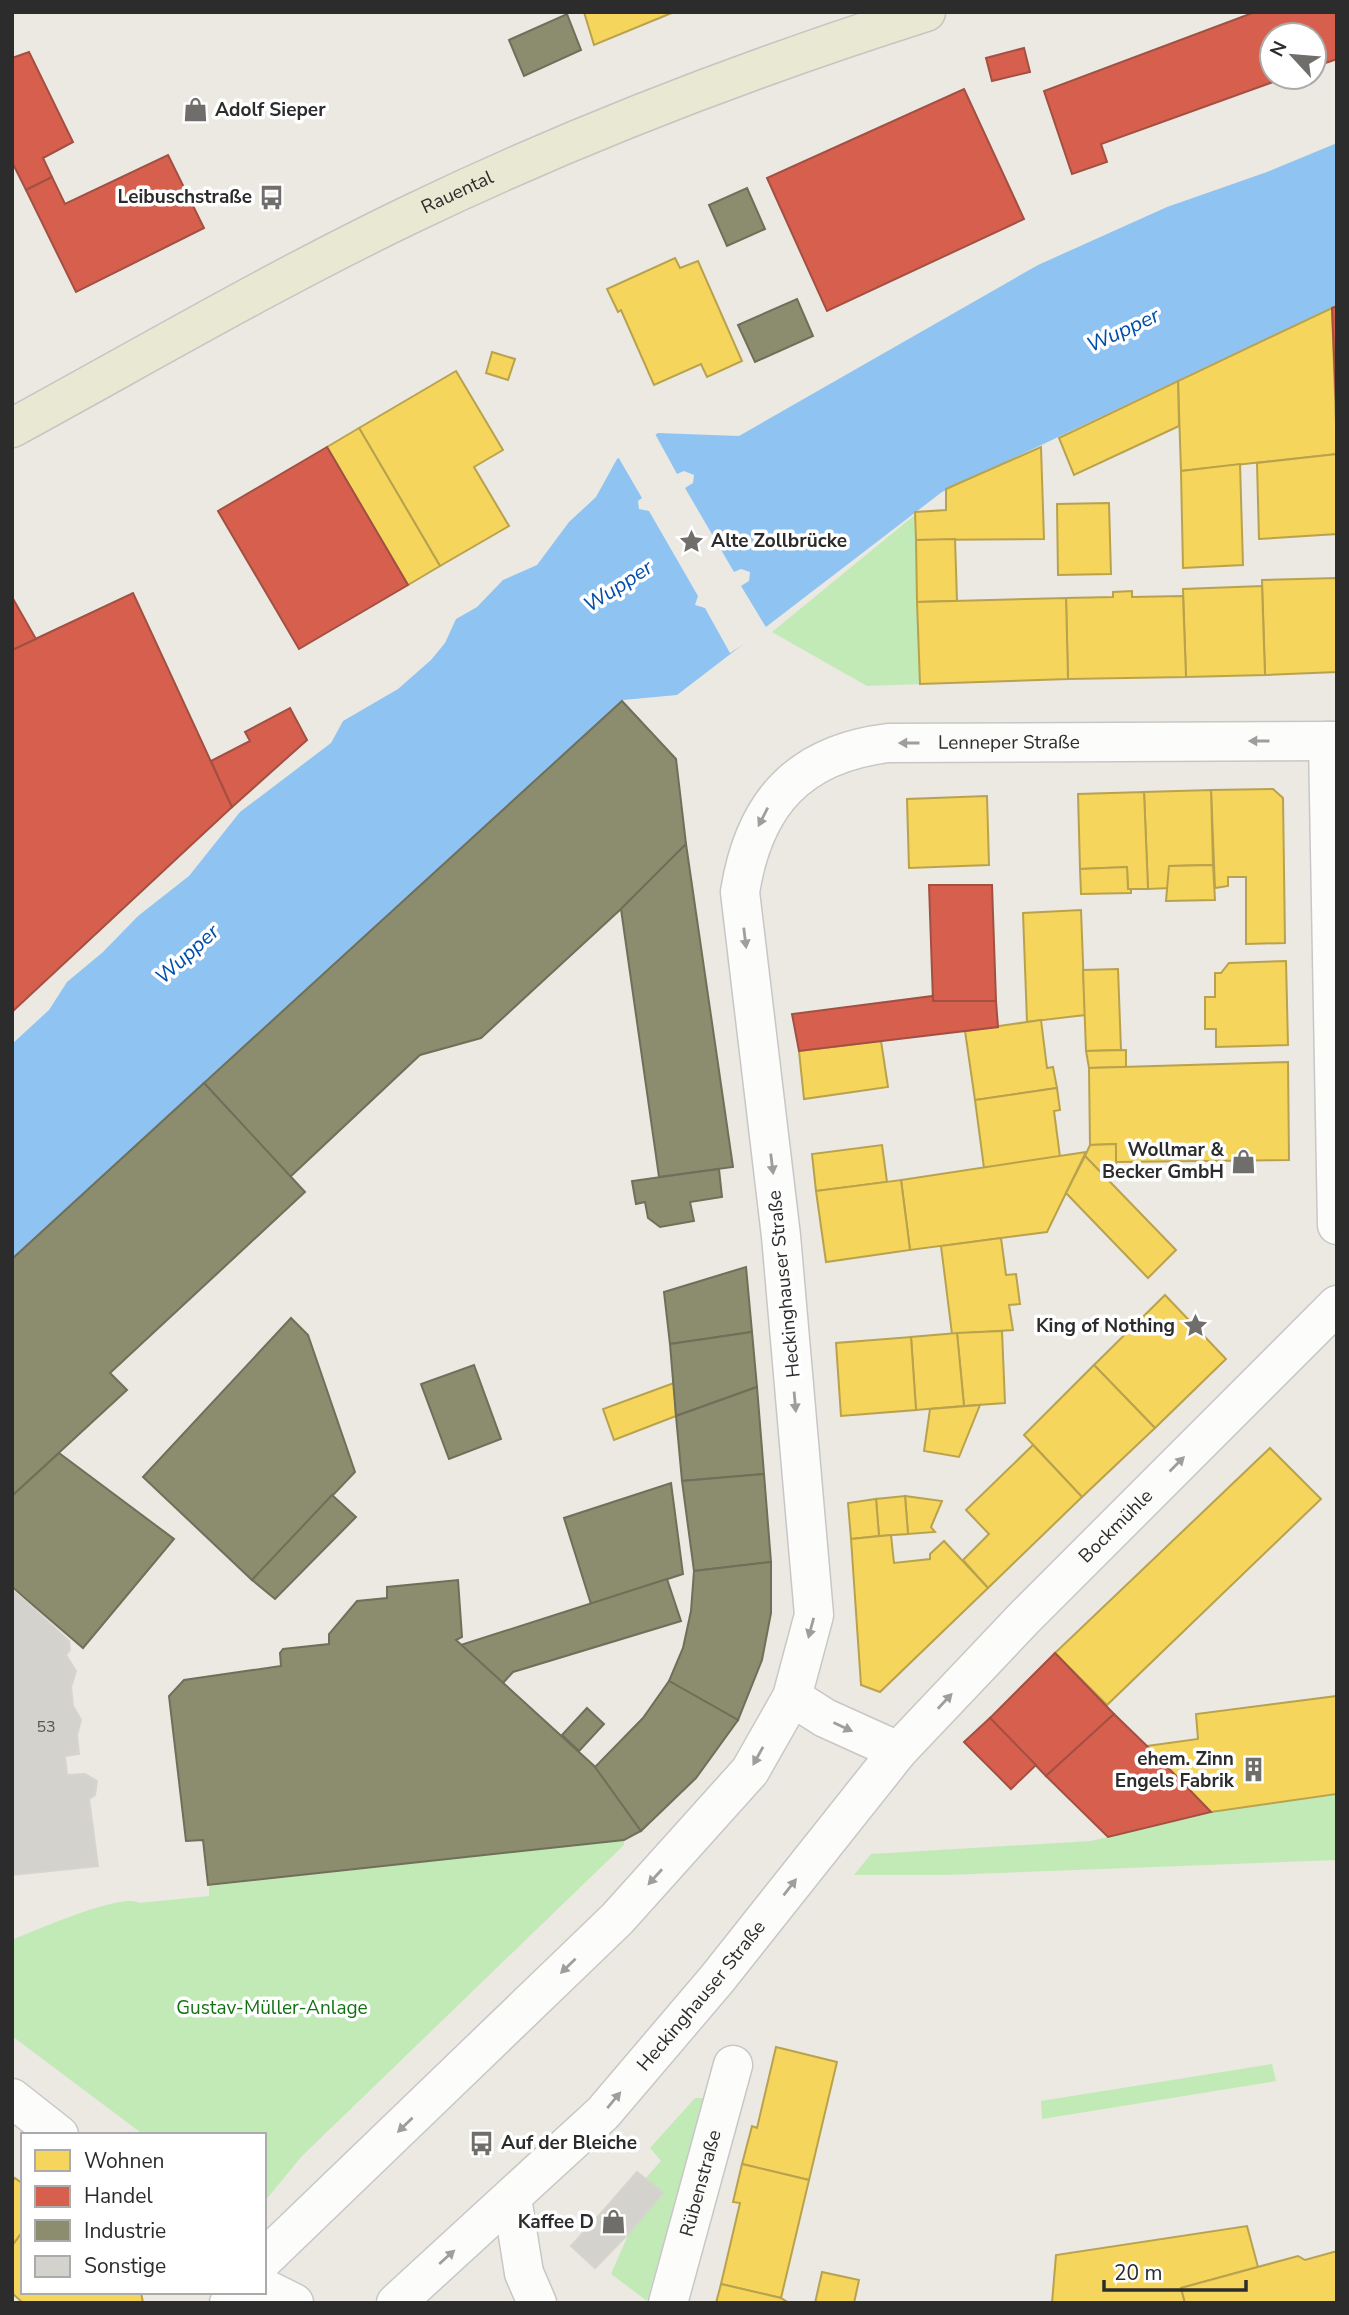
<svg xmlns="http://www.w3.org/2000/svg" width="1349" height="2315" font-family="'Nunito Sans',sans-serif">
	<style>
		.green { fill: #c2eab7 }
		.water { fill: #8fc4f2 }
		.pier { fill: #ebe9e1 }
		.homes { fill: #f6d55c; stroke: #b9a24e; stroke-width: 2 }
		.shops { fill: #d6604d; stroke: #a35043; stroke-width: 2 }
		.industry { fill: #8c8c6e; stroke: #6f6f5a; stroke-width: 2 }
		.building { fill: #d4d2cc; stroke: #d6d4cd; stroke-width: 2 }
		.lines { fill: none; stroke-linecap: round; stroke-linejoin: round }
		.street-casing { stroke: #c8c7c7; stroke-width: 41 }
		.secondary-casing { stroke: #c8c7c7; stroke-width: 41 }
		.primary-casing { stroke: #c6c5c2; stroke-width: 41 }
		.street { stroke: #fcfcfa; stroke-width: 38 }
		.secondary { stroke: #fcfcfa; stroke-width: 38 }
		.primary { stroke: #e8e8d3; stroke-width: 38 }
		.oneway { fill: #9e9e9d }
		.labels { text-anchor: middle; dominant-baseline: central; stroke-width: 7; stroke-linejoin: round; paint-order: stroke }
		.number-label { font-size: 16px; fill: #575655 }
		.poi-label { font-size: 19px; font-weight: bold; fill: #2c2c2c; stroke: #fff; text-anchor: end }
		.street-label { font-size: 19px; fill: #2c2c2c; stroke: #fff }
		.park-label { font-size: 19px; fill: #147114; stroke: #fff }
		.water-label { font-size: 21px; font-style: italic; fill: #014dab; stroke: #fff }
	</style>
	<rect width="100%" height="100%" fill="#ebe9e1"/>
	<g class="green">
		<path d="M 916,514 L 921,684 L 867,686 L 772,632 Z"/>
		<path d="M 1337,1795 L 1337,1860 L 946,1875 L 854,1875 L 871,1854 L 1091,1841 L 1212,1812 Z"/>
		<path d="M 624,1840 L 624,1845 L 302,2156 L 264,2202 L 264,2135 L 144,2135 L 12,2036 L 12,1940 C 34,1931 123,1892 139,1903 L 209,1896 L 209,1886 Z"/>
		<path d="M 1272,2064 L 1276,2081 L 1042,2119 L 1041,2101 Z"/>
		<path d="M 695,2098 L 705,2098 L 647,2301 L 611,2274 L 629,2233 L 663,2193 L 645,2179 L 661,2161 L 650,2148 Z"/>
	</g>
	<path class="water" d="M 1337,143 L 1337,305 L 942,492 L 677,695 L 623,700 L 12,1260 L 12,1044 L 49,1010 L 67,982 L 103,952 L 138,916 L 189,876 L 240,812 L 331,743 L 343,721 L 398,689 L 431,660 L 445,643 L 456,619 L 477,607 L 503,580 L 537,565 L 569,522 L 596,497 L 617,459 L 658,433 L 739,436 L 1038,265 L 1167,207 L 1267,172 Z"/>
	<path class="pier" d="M 654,432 L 677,474 L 684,471 L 694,475 L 693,483 L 685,488 L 734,572 L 741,569 L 750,572 L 749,581 L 741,586 L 767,629 L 730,653 L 705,608 L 695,605 L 698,596 L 649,511 L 639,509 L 638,501 L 642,498 L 617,455 Z"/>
	<g class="homes">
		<path d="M 584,12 L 674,12 L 594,45 Z"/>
		<path d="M 675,258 L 680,268 L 698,261 L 742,361 L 707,377 L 701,364 L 654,385 L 621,310 L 618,312 L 607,289 Z"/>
		<path d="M 1332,308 L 1337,454 L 1181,471 L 1178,381 Z"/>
		<path d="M 492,352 L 515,359 L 508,380 L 486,373 Z"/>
		<path d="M 456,371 L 503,450 L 474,467 L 509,526 L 440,566 L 359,428 Z"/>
		<path d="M 1178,381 L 1179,426 L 1074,475 L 1059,438 Z"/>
		<path d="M 359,428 L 440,566 L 408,585 L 327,447 Z"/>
		<path d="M 1041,447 L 1044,539 L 916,540 L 915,512 L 946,510 L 946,489 Z"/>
		<path d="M 1337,454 L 1337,534 L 1259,539 L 1257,463 Z"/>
		<path d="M 1240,464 L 1243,565 L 1183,568 L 1181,471 Z"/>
		<path d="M 1109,503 L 1111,574 L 1058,575 L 1057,504 Z"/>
		<path d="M 955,539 L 957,601 L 917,602 L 916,540 Z"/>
		<path d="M 1337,578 L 1337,672 L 1265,675 L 1262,580 Z"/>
		<path d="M 1262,586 L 1265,675 L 1186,677 L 1183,589 Z"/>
		<path d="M 1132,591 L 1132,597 L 1183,596 L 1186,677 L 1068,679 L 1066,598 L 1113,597 L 1113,592 Z"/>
		<path d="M 1066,598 L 1068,679 L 920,684 L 917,602 Z"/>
		<path d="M 1273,789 L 1283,798 L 1285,943 L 1246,944 L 1246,877 L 1228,877 L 1228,886 L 1215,888 L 1211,790 Z"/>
		<path d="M 1211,790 L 1213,865 L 1169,866 L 1169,888 L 1148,889 L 1144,792 Z"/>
		<path d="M 1144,792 L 1148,889 L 1128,889 L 1127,867 L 1080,869 L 1078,794 Z"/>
		<path d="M 987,796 L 989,865 L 909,868 L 907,799 Z"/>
		<path d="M 1213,865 L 1215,900 L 1166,901 L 1169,866 Z"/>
		<path d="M 1127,867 L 1128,889 L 1131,889 L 1131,893 L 1081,894 L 1080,869 Z"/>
		<path d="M 1081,910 L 1085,1015 L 1027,1022 L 1023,913 Z"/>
		<path d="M 1286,961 L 1288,1045 L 1216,1047 L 1216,1029 L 1205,1029 L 1205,997 L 1215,997 L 1215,973 L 1221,973 L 1229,963 Z"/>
		<path d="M 1118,969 L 1121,1050 L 1086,1051 L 1083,970 Z"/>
		<path d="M 1041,1020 L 1047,1068 L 1053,1067 L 1057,1088 L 975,1100 L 965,1031 Z"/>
		<path d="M 881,1041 L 888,1087 L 804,1099 L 799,1051 Z"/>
		<path d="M 1126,1050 L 1126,1067 L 1089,1068 L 1086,1051 Z"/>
		<path d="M 1288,1062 L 1289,1160 L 1116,1162 L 1116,1144 L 1090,1145 L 1089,1068 Z"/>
		<path d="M 1057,1088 L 1060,1110 L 1054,1111 L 1060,1157 L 984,1168 L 975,1100 Z"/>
		<path d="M 1116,1144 L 1116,1166 L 1105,1177 L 1085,1156 L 1090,1145 Z"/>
		<path d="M 882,1145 L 887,1182 L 816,1191 L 812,1154 Z"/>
		<path d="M 1086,1152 L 1047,1232 L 910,1250 L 901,1180 Z"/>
		<path d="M 1085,1156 L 1176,1250 L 1148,1278 L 1066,1193 Z"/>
		<path d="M 901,1180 L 910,1250 L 826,1262 L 816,1191 Z"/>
		<path d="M 1001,1238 L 1006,1275 L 1016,1274 L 1020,1304 L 1009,1305 L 1013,1330 L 952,1334 L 941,1246 Z"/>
		<path d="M 1165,1295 L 1226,1359 L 1155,1428 L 1094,1365 Z"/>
		<path d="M 1002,1331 L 1005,1403 L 964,1406 L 957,1333 Z"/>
		<path d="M 957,1333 L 964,1406 L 916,1410 L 911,1337 Z"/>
		<path d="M 911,1337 L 916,1410 L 841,1416 L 836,1343 Z"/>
		<path d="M 1094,1365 L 1155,1428 L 1082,1497 L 1024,1435 Z"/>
		<path d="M 674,1383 L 676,1416 L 614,1440 L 603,1409 Z"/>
		<path d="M 980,1405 L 959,1457 L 924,1451 L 930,1409 Z"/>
		<path d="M 1033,1445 L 1082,1497 L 988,1588 L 963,1560 L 989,1534 L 966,1510 Z"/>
		<path d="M 1270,1448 L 1321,1499 L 1107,1705 L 1055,1653 Z"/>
		<path d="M 905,1496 L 942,1501 L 931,1527 L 935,1532 L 908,1534 Z"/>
		<path d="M 905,1496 L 908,1534 L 879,1536 L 876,1499 Z"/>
		<path d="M 876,1499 L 879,1536 L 851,1539 L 848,1503 Z"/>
		<path d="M 891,1535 L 894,1563 L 930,1559 L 930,1554 L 944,1541 L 988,1588 L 880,1692 L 861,1685 L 851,1539 Z"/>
		<path d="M 1337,1696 L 1337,1794 L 1211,1812 L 1147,1746 L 1198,1739 L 1196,1714 Z"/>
		<path d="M 776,2047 L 837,2062 L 809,2180 L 742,2164 L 752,2126 L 757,2128 Z"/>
		<path d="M 742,2164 L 809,2180 L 781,2298 L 721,2284 L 740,2203 L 733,2202 Z"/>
		<path d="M 15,2178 L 23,2184 L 23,2231 L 12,2246 L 12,2182 Z"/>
		<path d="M 1247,2226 L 1258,2267 L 1181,2288 L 1185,2303 L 1052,2303 L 1056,2255 Z"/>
		<path d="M 23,2231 L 23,2292 L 141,2292 L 143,2303 L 23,2303 L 12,2293 L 12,2246 Z"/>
		<path d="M 1337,2251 L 1337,2303 L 1185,2303 L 1181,2288 L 1298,2256 L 1305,2260 Z"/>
		<path d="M 822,2272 L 859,2280 L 854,2303 L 815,2303 Z"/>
		<path d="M 721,2284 L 781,2298 L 789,2303 L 716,2303 Z"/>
	</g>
	<g class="shops">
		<path d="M 1255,12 L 1337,12 L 1337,59 L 1314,67 L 1314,35 L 1272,35 L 1272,77 L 1287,77 L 1101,144 L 1107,162 L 1072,174 L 1044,91 Z"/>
		<path d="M 1024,48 L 1030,72 L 992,81 L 986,58 Z"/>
		<path d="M 29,52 L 73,142 L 43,158 L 52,177 L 26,190 L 12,162 L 12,58 Z"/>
		<path d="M 964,89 L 1024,219 L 827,311 L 767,178 Z"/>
		<path d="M 168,155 L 204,228 L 76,292 L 26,190 L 52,177 L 65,204 Z"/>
		<path d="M 1337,306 L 1337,426 L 1332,308 Z"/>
		<path d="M 327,447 L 408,585 L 299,649 L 218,511 Z"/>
		<path d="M 133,593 L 232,807 L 12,1012 L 12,650 Z"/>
		<path d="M 12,597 L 36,639 L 12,650 Z"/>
		<path d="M 290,708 L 307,740 L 232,807 L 211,761 L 250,741 L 245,732 Z"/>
		<path d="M 929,885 L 992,885 L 996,1001 L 933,1001 Z"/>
		<path d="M 933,996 L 933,1001 L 996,1001 L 998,1027 L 799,1051 L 792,1014 Z"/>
		<path d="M 1055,1653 L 1114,1714 L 1046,1776 L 990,1718 Z"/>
		<path d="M 1114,1714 L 1147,1746 L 1211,1812 L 1108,1837 L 1046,1776 Z"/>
		<path d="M 990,1718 L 1036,1765 L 1011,1789 L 964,1742 Z"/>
	</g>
	<g class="industry">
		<path d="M 567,14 L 581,50 L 524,76 L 509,40 Z"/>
		<path d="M 747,188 L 765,229 L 727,246 L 709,205 Z"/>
		<path d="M 797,299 L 813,336 L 755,362 L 738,325 Z"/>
		<path d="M 622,701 L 676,759 L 686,844 L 621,909 L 481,1038 L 420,1055 L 290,1177 L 204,1083 Z"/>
		<path d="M 686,844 L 733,1167 L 659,1177 L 621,909 Z"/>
		<path d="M 204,1083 L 305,1192 L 110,1373 L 127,1390 L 12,1496 L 12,1259 Z"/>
		<path d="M 719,1169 L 722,1197 L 690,1202 L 694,1221 L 660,1227 L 648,1218 L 645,1202 L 636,1204 L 632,1181 Z"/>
		<path d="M 746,1267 L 752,1332 L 670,1344 L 664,1292 Z"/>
		<path d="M 291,1318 L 308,1335 L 355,1472 L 252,1580 L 143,1477 Z"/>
		<path d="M 752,1332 L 757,1387 L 676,1416 L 670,1344 Z"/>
		<path d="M 474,1365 L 501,1439 L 449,1459 L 421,1384 Z"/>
		<path d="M 757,1387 L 764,1474 L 682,1481 L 676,1416 Z"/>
		<path d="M 59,1453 L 174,1539 L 83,1648 L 12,1587 L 12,1496 Z"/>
		<path d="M 764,1474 L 771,1562 L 694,1571 L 682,1481 Z"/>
		<path d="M 671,1483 L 683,1574 L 591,1604 L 564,1518 Z"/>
		<path d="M 332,1495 L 356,1517 L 275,1599 L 252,1580 Z"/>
		<path d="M 771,1562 L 771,1613 L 762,1660 L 738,1720 L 669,1681 L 683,1648 L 691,1611 L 694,1571 Z"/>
		<path d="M 667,1579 L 681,1621 L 513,1672 L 502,1684 L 461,1645 Z"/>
		<path d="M 458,1580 L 462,1637 L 456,1640 L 603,1774 L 641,1831 L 624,1840 L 208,1885 L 203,1840 L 186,1841 L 169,1696 L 184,1680 L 281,1666 L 280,1653 L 283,1649 L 329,1644 L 329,1634 L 357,1601 L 387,1598 L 387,1587 Z"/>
		<path d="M 669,1681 L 738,1720 L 696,1778 L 641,1831 L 595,1767 L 643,1718 Z"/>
		<path d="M 587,1708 L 604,1724 L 579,1751 L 562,1735 Z"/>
	</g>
	<g class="building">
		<path d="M 12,1589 L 69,1641 L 70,1650 L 66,1655 L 76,1671 L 71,1687 L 73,1706 L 81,1720 L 77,1735 L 79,1754 L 65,1756 L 67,1775 L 85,1774 L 97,1781 L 95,1795 L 89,1799 L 98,1866 L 12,1875 Z"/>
		<path d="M 637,2172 L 663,2193 L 629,2233 L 602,2212 Z"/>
		<path d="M 602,2212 L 629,2233 L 595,2268 L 571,2246 Z"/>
	</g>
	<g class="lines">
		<defs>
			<g id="street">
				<path d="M 1328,741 L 1337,1225"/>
				<path id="s1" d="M 898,1751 L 1025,1617 L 1337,1305"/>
				<path d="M 12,2098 L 59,2135"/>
				<path d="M 264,2288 L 294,2303"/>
				<path id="s2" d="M 668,2303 L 733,2065"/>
			</g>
			<g id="secondary">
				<path d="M 512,2198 L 524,2273 L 537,2303"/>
				<path id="s3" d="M 264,2259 L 617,1919 L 750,1771 L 792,1697 L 814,1615 L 781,1236 L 740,892 C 754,804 798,754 888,743 L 1337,741"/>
				<path d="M 229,2303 L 235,2292"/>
				<path id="s4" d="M 396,2303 L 603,2113 L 717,1979 L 898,1751 L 825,1718 L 792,1697"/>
			</g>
			<g id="primary">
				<path id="s5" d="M 12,428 C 144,356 274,280 409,215 C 575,135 750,68 926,12"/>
			</g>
		</defs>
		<use href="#street" class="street-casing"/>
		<use href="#secondary" class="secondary-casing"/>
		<use href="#primary" class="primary-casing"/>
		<use href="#street" class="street"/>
		<use href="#secondary" class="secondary"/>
		<use href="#primary" class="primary"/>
	</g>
	<defs><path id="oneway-solid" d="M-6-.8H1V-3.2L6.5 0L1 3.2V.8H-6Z" transform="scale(1.75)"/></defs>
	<g class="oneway">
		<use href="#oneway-solid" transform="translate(1259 741) rotate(180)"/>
		<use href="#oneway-solid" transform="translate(909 743) rotate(180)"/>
		<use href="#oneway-solid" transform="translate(763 817) rotate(117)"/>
		<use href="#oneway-solid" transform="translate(745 938) rotate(83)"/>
		<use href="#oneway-solid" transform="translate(772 1164) rotate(83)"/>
		<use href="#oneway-solid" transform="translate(795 1402) rotate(85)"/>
		<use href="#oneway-solid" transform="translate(1177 1464) rotate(-45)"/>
		<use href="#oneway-solid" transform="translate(811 1628) rotate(105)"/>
		<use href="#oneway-solid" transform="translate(945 1701) rotate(-47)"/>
		<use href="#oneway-solid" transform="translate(843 1727) rotate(25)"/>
		<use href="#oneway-solid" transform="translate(758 1756) rotate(119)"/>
		<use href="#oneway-solid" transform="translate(655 1877) rotate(132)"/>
		<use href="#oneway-solid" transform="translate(790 1887) rotate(-52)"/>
		<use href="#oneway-solid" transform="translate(568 1966) rotate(136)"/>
		<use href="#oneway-solid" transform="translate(614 2100) rotate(-50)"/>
		<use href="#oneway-solid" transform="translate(405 2125) rotate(136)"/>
		<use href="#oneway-solid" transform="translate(447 2257) rotate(-42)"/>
	</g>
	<defs>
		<symbol id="shop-bare" viewBox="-9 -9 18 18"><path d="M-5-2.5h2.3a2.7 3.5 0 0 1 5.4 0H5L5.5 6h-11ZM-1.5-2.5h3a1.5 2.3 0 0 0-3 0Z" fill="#6f6e6b" stroke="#fff" stroke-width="2.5" paint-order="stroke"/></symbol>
		<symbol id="bus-bare" viewBox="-9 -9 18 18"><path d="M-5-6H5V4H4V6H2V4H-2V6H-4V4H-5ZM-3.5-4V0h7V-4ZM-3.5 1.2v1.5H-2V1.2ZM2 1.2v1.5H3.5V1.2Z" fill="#6f6e6b" stroke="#fff" stroke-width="2.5" paint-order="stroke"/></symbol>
		<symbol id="sight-bare" viewBox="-9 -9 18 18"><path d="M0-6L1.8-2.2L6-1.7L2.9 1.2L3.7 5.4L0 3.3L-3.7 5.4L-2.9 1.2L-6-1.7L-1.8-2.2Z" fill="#6f6e6b" stroke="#fff" stroke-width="2.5" paint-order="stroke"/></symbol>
		<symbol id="building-bare" viewBox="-9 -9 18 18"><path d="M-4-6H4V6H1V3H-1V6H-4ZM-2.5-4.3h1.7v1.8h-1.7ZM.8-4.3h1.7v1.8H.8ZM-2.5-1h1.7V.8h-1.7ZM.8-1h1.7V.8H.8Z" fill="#6f6e6b" stroke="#fff" stroke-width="2.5" paint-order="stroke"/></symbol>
	</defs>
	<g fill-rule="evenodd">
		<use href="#shop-bare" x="178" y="92" width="35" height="35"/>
		<use href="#bus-bare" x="254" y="180" width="35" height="35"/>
		<use href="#sight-bare" x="674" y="524" width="35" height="35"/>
		<use href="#shop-bare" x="1226" y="1144" width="35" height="35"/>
		<use href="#sight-bare" x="1178" y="1308" width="35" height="35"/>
		<use href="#building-bare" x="1236" y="1752" width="35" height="35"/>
		<use href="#bus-bare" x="464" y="2126" width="35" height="35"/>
		<use href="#shop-bare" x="596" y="2204" width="35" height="35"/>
	</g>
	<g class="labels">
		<g class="number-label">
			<text x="46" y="1727">53</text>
		</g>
		<g class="poi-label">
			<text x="215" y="110" text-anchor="start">Adolf Sieper</text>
			<text x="252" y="197">Leibuschstraße</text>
			<text x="711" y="541" text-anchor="start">Alte Zollbrücke</text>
			<text x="1224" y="1150">Wollmar &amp;<tspan x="1224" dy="22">Becker GmbH</tspan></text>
			<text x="1175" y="1326">King of Nothing</text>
			<text x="1234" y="1759">ehem. Zinn<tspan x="1234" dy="22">Engels Fabrik</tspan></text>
			<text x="501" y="2143" text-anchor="start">Auf der Bleiche</text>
			<text x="594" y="2222">Kaffee D</text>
		</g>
		<g class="street-label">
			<text stroke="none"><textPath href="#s5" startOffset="504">Rauental</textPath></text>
			<text stroke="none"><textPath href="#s3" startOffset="1936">Lenneper Straße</textPath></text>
			<text transform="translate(784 1284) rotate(-96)">Heckinghauser Straße</text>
			<text stroke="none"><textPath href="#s1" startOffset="313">Bockmühle</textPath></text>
			<text stroke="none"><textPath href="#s4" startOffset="434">Heckinghauser Straße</textPath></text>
			<text stroke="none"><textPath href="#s2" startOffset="124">Rübenstraße</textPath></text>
		</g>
		<g class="park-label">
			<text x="272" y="2008">Gustav-Müller-Anlage</text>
		</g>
		<g class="water-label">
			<text transform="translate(1123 330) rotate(-25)">Wupper</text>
			<text transform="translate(618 586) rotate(-33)">Wupper</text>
			<text transform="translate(187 954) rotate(-42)">Wupper</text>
		</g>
	</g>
	<rect width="1349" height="2315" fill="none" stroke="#2c2c2c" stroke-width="28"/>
	<rect x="21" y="2133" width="245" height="161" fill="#ffffff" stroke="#ababab" stroke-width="2"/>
	<rect x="35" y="2150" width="35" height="21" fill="#f6d55c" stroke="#ababab" stroke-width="2"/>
	<text x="84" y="2168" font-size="21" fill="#2c2c2c">Wohnen</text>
	<rect x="35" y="2186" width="35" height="21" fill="#d6604d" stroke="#ababab" stroke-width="2"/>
	<text x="84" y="2203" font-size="21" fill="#2c2c2c">Handel</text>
	<rect x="35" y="2220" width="35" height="21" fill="#8c8c6e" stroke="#ababab" stroke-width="2"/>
	<text x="84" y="2238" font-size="21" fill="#2c2c2c">Industrie</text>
	<rect x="35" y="2256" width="35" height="21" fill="#d4d2cc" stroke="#ababab" stroke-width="2"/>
	<text x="84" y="2273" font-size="21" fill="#2c2c2c">Sonstige</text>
	<g transform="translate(1293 56) rotate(296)"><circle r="33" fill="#ffffff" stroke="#ababab" stroke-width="2"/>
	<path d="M0-5L12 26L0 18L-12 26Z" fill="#6f6e6b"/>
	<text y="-10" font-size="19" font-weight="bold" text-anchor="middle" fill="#2c2c2c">N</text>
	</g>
	<path d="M1104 2280v10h142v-10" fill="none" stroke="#2c2c2c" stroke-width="3.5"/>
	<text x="1114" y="2280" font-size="21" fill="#2c2c2c" stroke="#ffffff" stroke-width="5" paint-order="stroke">20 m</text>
</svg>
